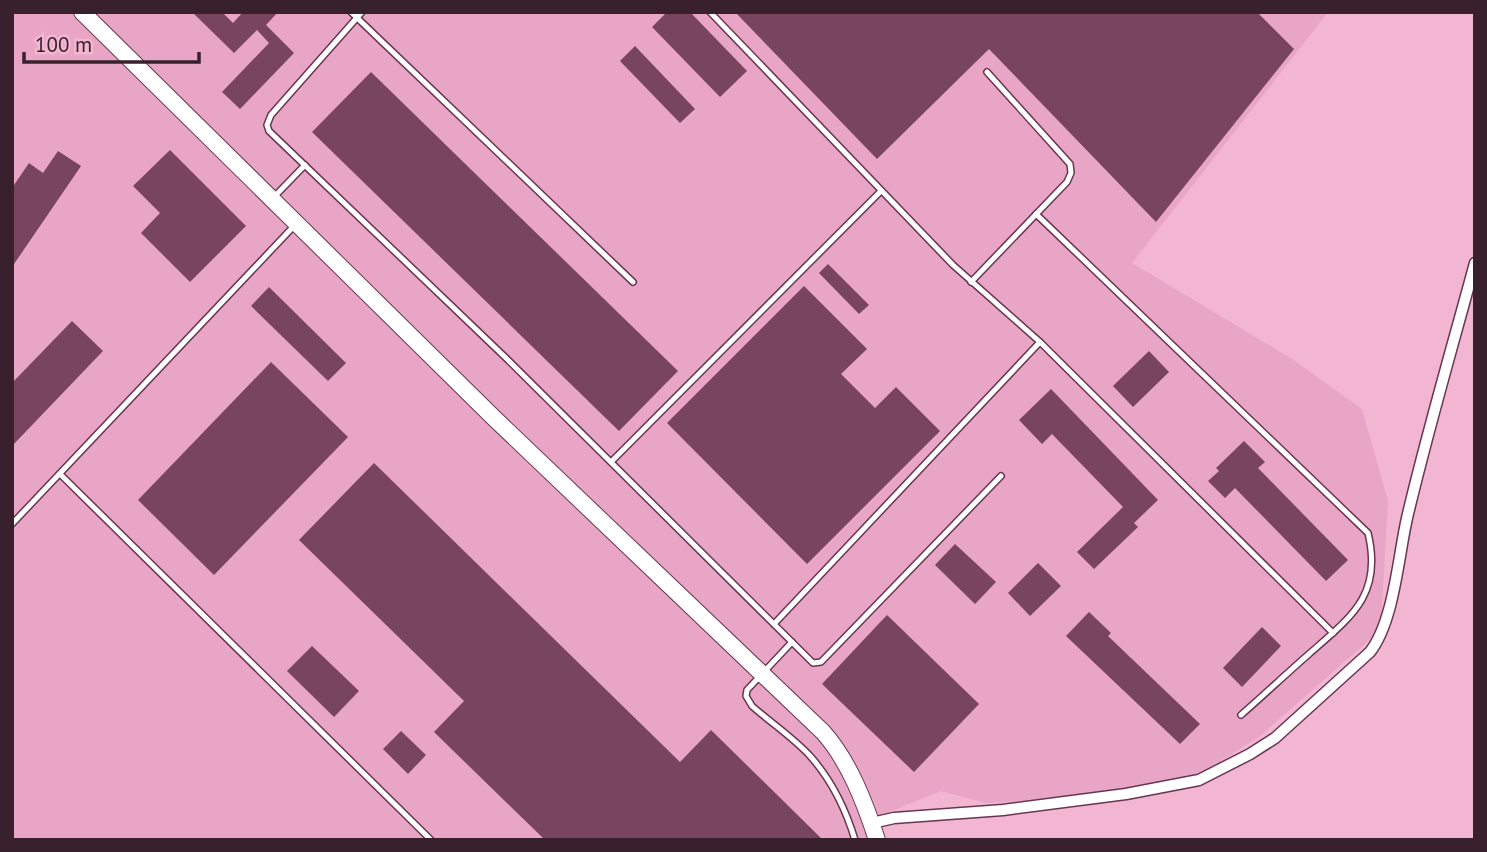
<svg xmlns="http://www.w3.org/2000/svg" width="1487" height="852" font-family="'PT Sans',sans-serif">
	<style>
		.built { fill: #e8a5c5 }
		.building { fill: #78445e }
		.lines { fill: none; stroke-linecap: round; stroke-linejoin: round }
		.lane-casing { stroke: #683650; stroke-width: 8 }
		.street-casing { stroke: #683650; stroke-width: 13 }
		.secondary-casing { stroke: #683650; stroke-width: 18 }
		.lane { stroke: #fff; stroke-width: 5 }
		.street { stroke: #fff; stroke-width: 10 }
		.secondary { stroke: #fff; stroke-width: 16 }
	</style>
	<rect width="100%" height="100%" fill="#f2b5d2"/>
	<path class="built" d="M 12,12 L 1328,12 L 1132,263 L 1292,359 L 1362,409 L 1388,501 L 1381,622 L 1374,636 L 1259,737 L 1198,775 L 1085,796 L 1030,801 L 986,803 L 941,791 L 865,822 L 870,840 L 12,840 Z"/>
	<g class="building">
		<path d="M 192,12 L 222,12 L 233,23 L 243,12 L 278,12 L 266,25 L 294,53 L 240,109 L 222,92 L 269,43 L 257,30 L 234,53 Z"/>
		<path d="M 667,12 L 690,12 L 747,71 L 720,97 L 652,27 Z"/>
		<path d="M 735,12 L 1257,12 L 1294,49 L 1156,222 L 989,49 L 877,159 Z"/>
		<path d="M 635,46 L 695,109 L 680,123 L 620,61 Z"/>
		<path d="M 371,72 L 678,371 L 619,431 L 312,132 Z"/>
		<path d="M 170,150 L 246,226 L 190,282 L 141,233 L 160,213 L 133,186 Z"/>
		<path d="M 58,151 L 81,166 L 12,267 L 12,188 L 29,163 L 43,173 Z"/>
		<path d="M 828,264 L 869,305 L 859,314 L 819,273 Z"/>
		<path d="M 804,286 L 867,349 L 841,374 L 875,408 L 896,387 L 940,431 L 807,564 L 667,423 Z"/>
		<path d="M 269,287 L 346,363 L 328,381 L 251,306 Z"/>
		<path d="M 72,321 L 103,351 L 12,446 L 12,383 Z"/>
		<path d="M 1149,351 L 1169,372 L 1133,407 L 1113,386 Z"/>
		<path d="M 271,362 L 348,437 L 214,575 L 138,500 Z"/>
		<path d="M 1051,389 L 1158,500 L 1134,523 L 1138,527 L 1094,569 L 1077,552 L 1123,507 L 1052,434 L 1042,444 L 1019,420 Z"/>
		<path d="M 1244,441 L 1265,462 L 1258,468 L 1348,560 L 1326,581 L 1235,488 L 1225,498 L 1208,481 L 1219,471 L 1216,468 Z"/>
		<path d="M 374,463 L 680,762 L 711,730 L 823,840 L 545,840 L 434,732 L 464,701 L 299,540 Z"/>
		<path d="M 955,544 L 996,582 L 975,604 L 935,565 Z"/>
		<path d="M 1038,563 L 1061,586 L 1030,616 L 1008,593 Z"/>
		<path d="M 1089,612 L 1111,633 L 1108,636 L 1200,724 L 1180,744 L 1066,636 Z"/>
		<path d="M 887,615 L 979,704 L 914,772 L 822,684 Z"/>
		<path d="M 1262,627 L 1281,646 L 1242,687 L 1223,668 Z"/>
		<path d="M 312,646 L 359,691 L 334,717 L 287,671 Z"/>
		<path d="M 401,731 L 426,755 L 408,774 L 383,749 Z"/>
	</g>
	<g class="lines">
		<defs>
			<g id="lane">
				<path d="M 351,12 L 633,282"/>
				<path d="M 362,12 L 271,115 L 267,125 L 269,131 L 506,358 L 813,663 L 821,662 L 1001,476"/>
				<path d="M 710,12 L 953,265 L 1040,342 L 1333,633"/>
				<path d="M 273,198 L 305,165"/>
				<path d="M 1036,214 L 1368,533 C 1383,595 1351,617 1309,654 C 1286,674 1264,695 1241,715"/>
				<path d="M 971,282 L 1067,182 L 1071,173 L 1070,164 L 987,72"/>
				<path d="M 611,462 L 881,191"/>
				<path d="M 60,474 L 431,840"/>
				<path d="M 12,524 L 294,226"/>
				<path d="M 774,624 L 1040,342"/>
				<path d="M 792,642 L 747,690 L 746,696 L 752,706 C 771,723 794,738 811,757 C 832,781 846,810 855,840"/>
			</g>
			<path id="street" d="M 872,823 L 894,818 L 1003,810 L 1126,794 L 1199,780 L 1250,754 L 1275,738 L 1370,652 C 1394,621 1398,558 1407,518 C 1427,433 1452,348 1475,263"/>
			<path id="secondary" d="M 82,12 L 494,418 L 823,732 C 849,761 865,803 877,840"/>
		</defs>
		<use href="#lane" class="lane-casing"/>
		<use href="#street" class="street-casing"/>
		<use href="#secondary" class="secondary-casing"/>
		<use href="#lane" class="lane"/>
		<use href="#street" class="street"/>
		<use href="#secondary" class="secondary"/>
	</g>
	<rect width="1487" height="852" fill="none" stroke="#38212c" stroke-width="28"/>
	<path d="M24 52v10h175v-10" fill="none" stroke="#38212c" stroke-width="3.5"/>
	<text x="35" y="52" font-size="21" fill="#38212c" stroke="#f2b5d2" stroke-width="5" paint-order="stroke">100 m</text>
</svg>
